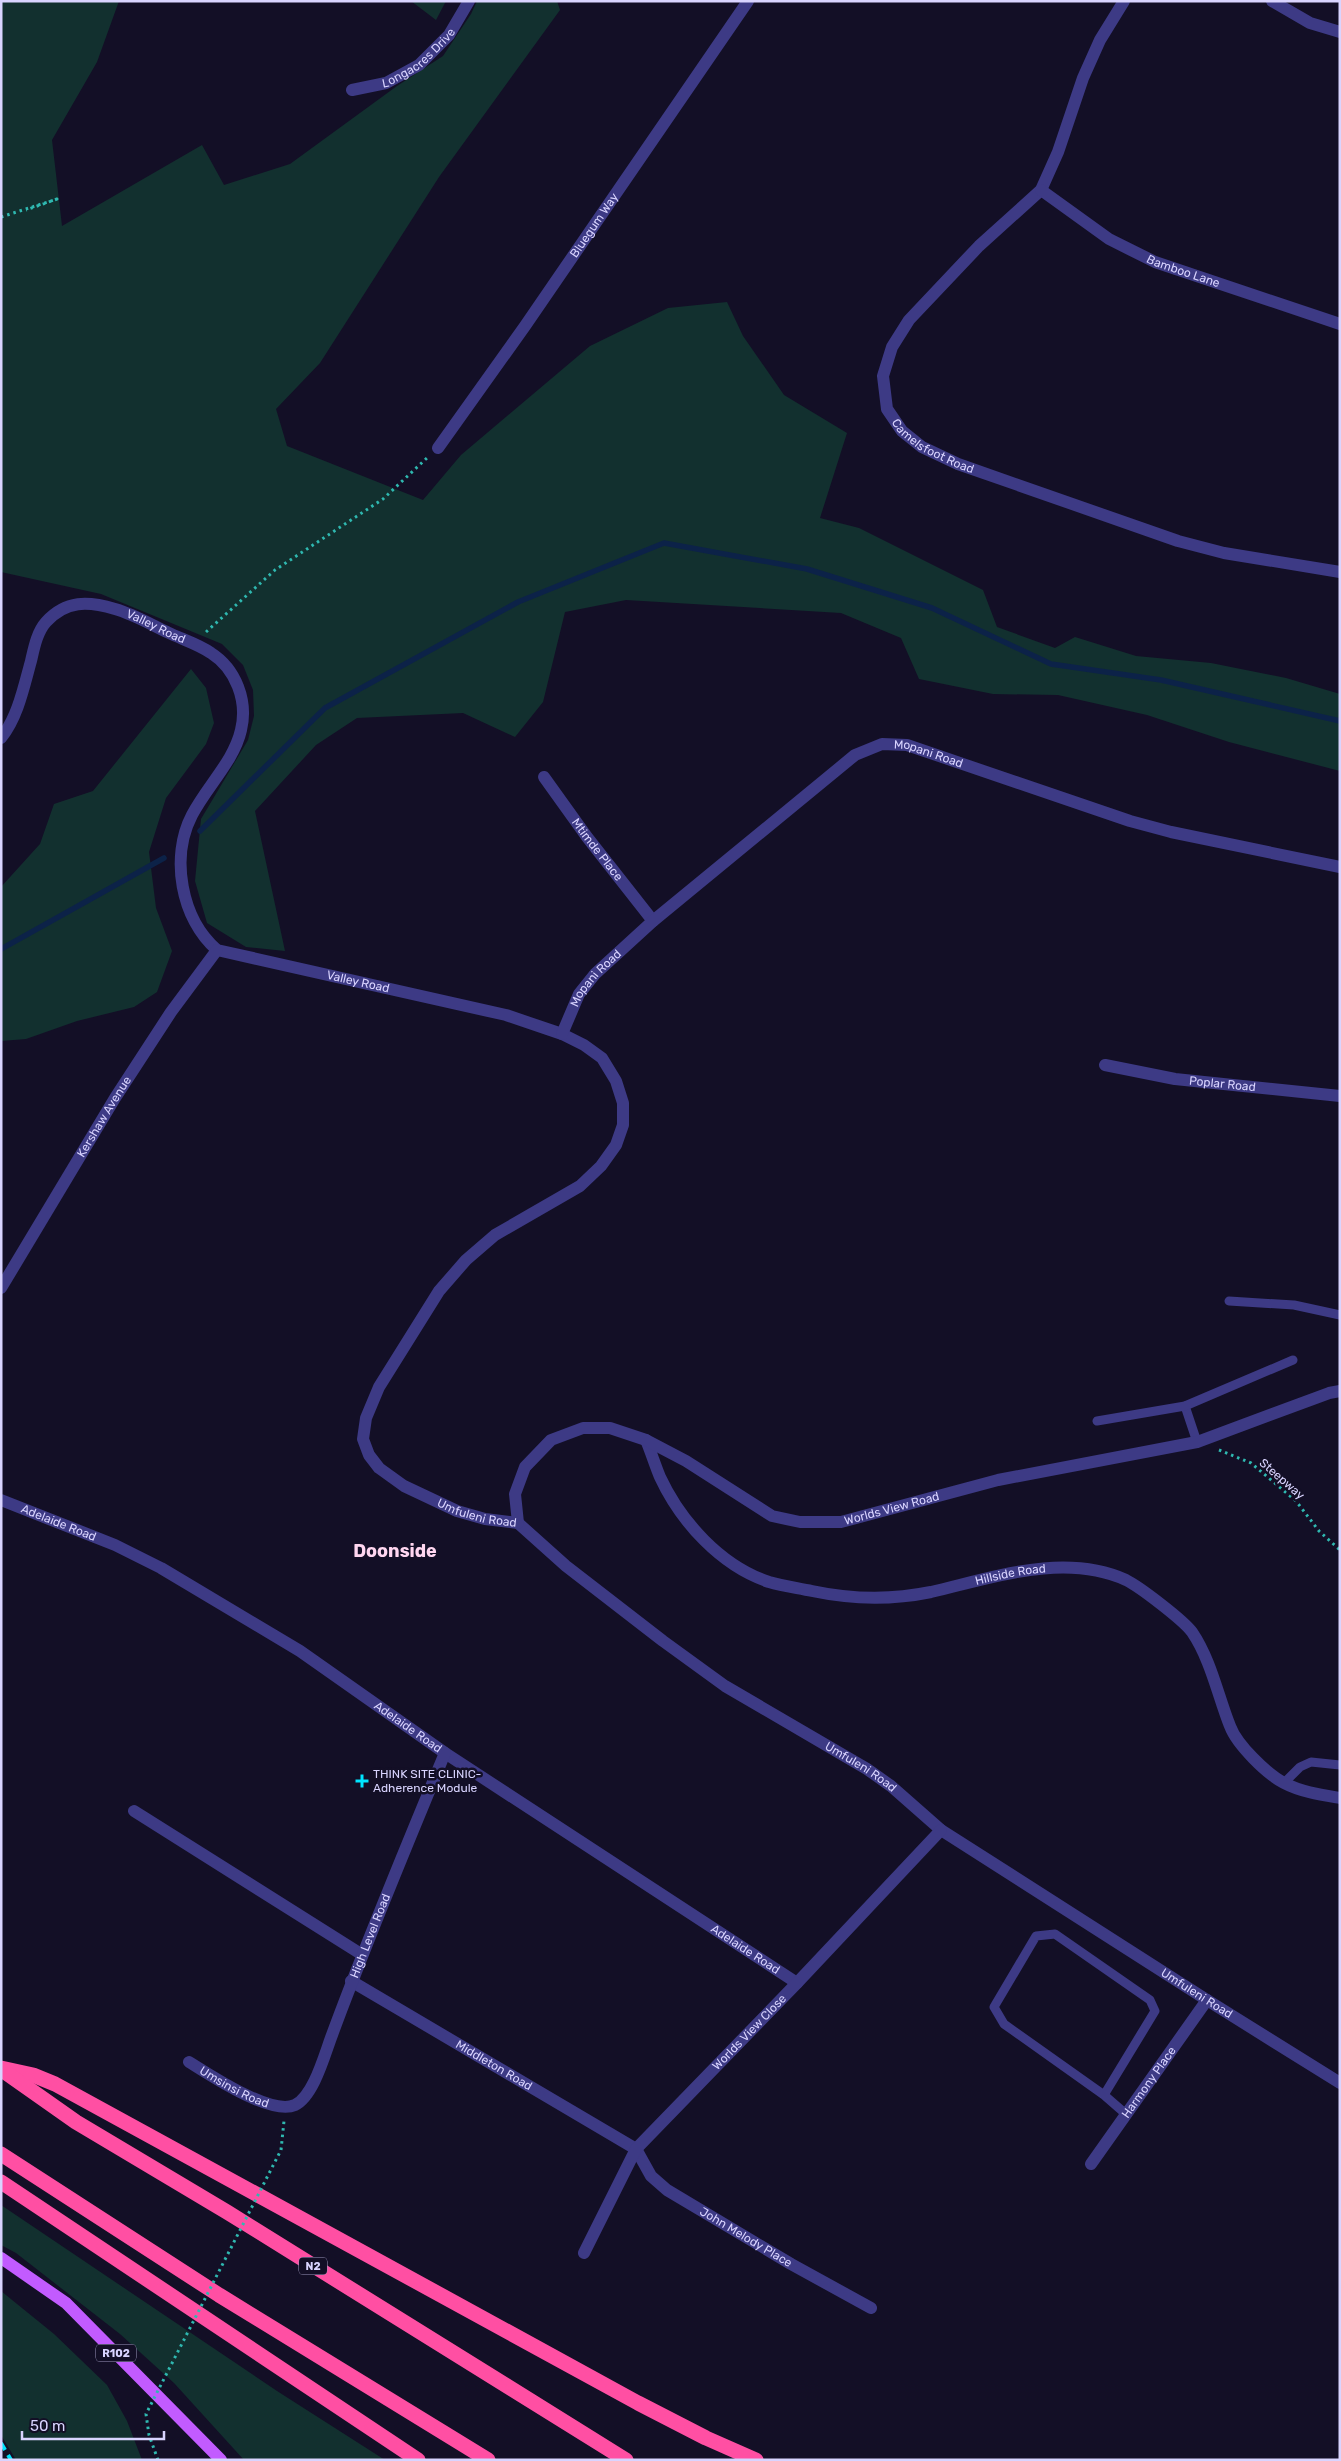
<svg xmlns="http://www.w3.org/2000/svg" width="1341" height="2461" font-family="Rubik,sans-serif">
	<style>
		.green { fill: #12302f }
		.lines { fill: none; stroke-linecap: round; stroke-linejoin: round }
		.stream { stroke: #0c2248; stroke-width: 5.5 }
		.path { stroke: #2fb8b0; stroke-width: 3; stroke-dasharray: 2.5 4; stroke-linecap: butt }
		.service { stroke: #3d3a85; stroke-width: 9 }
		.minor { stroke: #3d3a85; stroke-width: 12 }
		.tertiary { stroke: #3d3a85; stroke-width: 12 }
		.primary { stroke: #c25bff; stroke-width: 12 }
		.motorway { stroke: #ff4fa3; stroke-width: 15 }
		.rail { stroke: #00e5ff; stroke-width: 4; stroke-dasharray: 8 6; stroke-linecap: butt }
		.path-bridge { stroke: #2fb8b0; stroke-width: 3; stroke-dasharray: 2.5 4; stroke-linecap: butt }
		.poi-dot { fill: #00e5ff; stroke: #130f26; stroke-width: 2 }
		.labels { text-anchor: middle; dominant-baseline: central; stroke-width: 5; stroke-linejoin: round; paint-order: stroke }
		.shield { fill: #130f26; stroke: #9e99be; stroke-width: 1 }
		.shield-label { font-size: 11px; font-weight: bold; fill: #d9d4ff }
		.street-label { font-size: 12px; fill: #d9d4ff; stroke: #130f26 }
		.poi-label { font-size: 12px; fill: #d9d4ff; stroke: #130f26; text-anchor: start }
		.district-label { font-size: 18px; font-weight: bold; fill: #ffd6f0; stroke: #130f26 }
	</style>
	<rect width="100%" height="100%" fill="#130f26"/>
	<g class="green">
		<path d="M 1,1 L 119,1 L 97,62 L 52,140 L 62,226 L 202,145 L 224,185 L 290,164 L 397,86 L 443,56 L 471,14 L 477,1 L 557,1 L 560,10 L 439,177 L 320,363 L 276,409 L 287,446 L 423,500 L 461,455 L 590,346 L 668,308 L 727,302 L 743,336 L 784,395 L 847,433 L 820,518 L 859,528 L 983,590 L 997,627 L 1055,648 L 1075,637 L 1136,656 L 1211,663 L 1286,678 L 1340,694 L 1340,771 L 1229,742 L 1147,715 L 1058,695 L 993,694 L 919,679 L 901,638 L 841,613 L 626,600 L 565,612 L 543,702 L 515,737 L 463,713 L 357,718 L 316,745 L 255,811 L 285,951 L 246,947 L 207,923 L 195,881 L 201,819 L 248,740 L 254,716 L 253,690 L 243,665 L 222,644 L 101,594 L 1,572 Z"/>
		<path d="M 411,1 L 446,1 L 436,20 Z"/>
		<path d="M 191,669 L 206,688 L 214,723 L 206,744 L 166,798 L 149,852 L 156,908 L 172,951 L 157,992 L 134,1007 L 77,1021 L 26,1039 L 1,1041 L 1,887 L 40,844 L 54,804 L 93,791 Z"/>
		<path d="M 1,2205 L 277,2391 L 385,2460 L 244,2460 L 174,2383 L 120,2334 L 16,2253 L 1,2245 Z"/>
		<path d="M 1,2291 L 54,2334 L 107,2385 L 127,2421 L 142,2460 L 16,2460 L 1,2435 Z"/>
	</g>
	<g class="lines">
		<g class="stream">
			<path d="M 200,831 L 325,708 L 518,602 L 664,543 L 807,569 L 932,608 L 1051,664 L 1161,680 L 1340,721"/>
			<path d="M 1,949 L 164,858"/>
		</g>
		<g class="path">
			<path d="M 1,217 L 57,199 L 26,210"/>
			<path d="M 206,632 L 275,570 L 383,499 L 428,457"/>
			<path d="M 1219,1450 L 1251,1463 L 1296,1501 L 1319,1531 L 1340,1550"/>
			<path d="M 281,2150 L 284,2121"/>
		</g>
		<g class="service">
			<path d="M 1229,1301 L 1294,1305 L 1340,1315"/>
			<path d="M 1185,1406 L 1197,1442"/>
			<path d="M 1097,1421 L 1185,1406 L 1293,1360"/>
			<path d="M 1284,1783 L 1300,1767 L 1311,1762 L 1340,1765"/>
			<path d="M 1104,2095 L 1155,2011 L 1150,2000 L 1055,1934 L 1036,1936 L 994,2007 L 1004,2024 L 1104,2095 L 1127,2115"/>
		</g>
		<g class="minor">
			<path id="s1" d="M 1124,1 L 1100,40 L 1083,78 L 1058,152 L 1041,190 L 979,246 L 909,320 L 892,347 L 883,376 L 887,409 L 902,431 L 922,447 L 958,464 L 1178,541 L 1224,553 L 1340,572"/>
			<path id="s2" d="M 352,90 L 386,83 L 419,65 L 449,35 L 469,1"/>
			<path id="s3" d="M 1041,190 L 1109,239 L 1155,262 L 1340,324"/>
			<path id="s4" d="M 438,448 L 525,326 L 748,1"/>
			<path id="s5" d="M 1,738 C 18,717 24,686 31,661 C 34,648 37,632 46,622 C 66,600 88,601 115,609 C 133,614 150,624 167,632 C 181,639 198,644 211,653 C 236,669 248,701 241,730 C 234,761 207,786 192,815 C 170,857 181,919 217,950 L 506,1015 L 562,1034 L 584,1045 L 602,1058 L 616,1081 L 623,1103 L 623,1125 L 616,1145 L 601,1166 L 580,1186 L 495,1235 L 466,1260 L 439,1291 L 379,1387 L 366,1418 L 363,1439 L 369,1455 L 379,1468 L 404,1486 L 457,1511 L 485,1519 L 518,1523 L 566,1566 L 663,1641 L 725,1686 L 867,1769 L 891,1786 L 941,1830 L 1207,2000 L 1340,2083"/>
			<path id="s6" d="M 544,777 L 587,837 L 653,921"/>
			<path id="s7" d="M 562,1034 L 579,994 L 595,974 L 653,921 L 855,755 L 882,744 L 907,745 L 1130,821 L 1171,832 L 1340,867"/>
			<path id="s8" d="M 1105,1065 L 1175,1079 L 1340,1096"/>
			<path id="s9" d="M 1,1288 L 115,1098 L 171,1012 L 217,950"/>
			<path id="s10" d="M 646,1440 C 651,1452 655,1465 660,1477 C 681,1522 721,1566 769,1582 C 783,1586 798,1588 812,1591 C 850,1599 892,1600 931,1592 C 992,1578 1064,1552 1126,1580 C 1140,1587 1183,1620 1192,1632 C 1211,1660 1218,1696 1230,1726 C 1237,1745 1267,1774 1284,1783 C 1301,1792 1322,1795 1340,1798"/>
			<path id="s11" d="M 1,1500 L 115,1545 L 161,1568 L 300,1651 L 445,1753 L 797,1983"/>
			<path id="s12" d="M 518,1523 L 515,1494 L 525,1467 L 551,1440 L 583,1428 L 610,1428 L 646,1440 L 686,1461 L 772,1516 L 800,1522 L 841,1522 L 998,1480 L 1197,1442 L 1329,1393 L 1340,1391"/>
			<path d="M 134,1811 L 361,1954"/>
			<path id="s13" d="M 351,1981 L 636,2149 L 651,2176 L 667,2190 L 791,2264 L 871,2308"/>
			<path id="s14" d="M 189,2062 C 210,2075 271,2116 295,2105 C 314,2096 325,2053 332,2035 C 367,1940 406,1847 445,1753"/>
			<path id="s15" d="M 1091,2164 L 1207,2000"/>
			<path id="s16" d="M 584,2253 L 636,2149 L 797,1983 L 941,1830"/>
		</g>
		<path class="tertiary" d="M 1272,1 L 1310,23 L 1340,32"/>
		<path class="primary" d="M 1,2258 L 66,2303 L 221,2460"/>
		<g class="motorway">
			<path d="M 1,2068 L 33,2075 L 55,2084 L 638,2403 L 706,2438 L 756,2460"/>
			<path d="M 5,2072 L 76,2122 L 227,2212 L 626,2460"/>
			<path d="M 1,2154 L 219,2295 L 488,2460"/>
			<path d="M 1,2182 L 418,2460"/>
		</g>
		<path class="rail" d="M 1,2443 L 11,2460"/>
		<path class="path-bridge" d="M 158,2460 L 149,2435 L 146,2414 L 281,2150"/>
	</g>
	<path class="poi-dot" d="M359.5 1773.5h5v5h5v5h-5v5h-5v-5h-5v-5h5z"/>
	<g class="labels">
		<g class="shield">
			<rect x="299" y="2257.5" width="28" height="17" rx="4"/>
			<rect x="96" y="2344.5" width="40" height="17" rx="4"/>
		</g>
		<g class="shield-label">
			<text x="313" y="2266">N2</text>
			<text x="116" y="2353">R102</text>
		</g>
		<g class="street-label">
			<text stroke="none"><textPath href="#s2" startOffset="76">Longacres Drive</textPath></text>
			<text stroke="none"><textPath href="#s4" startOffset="272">Bluegum Way</textPath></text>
			<text stroke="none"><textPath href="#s3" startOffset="165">Bamboo Lane</textPath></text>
			<text stroke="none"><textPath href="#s1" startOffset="549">Camelsfoot Road</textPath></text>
			<text stroke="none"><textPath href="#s5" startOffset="245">Valley Road</textPath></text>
			<text stroke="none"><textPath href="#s7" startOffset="486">Mopani Road</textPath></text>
			<text stroke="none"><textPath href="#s6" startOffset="90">Mtimde Place</textPath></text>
			<text stroke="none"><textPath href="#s7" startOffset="66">Mopani Road</textPath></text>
			<text stroke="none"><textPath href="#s5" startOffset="784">Valley Road</textPath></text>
			<text stroke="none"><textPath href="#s8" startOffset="119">Poplar Road</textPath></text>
			<text stroke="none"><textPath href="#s9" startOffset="200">Kershaw Avenue</textPath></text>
			<text transform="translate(1282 1479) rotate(41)">Steepway</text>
			<text stroke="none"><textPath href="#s12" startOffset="464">Worlds View Road</textPath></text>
			<text stroke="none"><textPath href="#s5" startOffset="1678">Umfuleni Road</textPath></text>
			<text stroke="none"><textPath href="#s11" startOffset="62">Adelaide Road</textPath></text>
			<text stroke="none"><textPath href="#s10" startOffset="440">Hillside Road</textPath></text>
			<text stroke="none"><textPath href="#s11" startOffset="468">Adelaide Road</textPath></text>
			<text stroke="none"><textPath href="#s5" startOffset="2142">Umfuleni Road</textPath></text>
			<text stroke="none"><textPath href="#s14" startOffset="304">High Level Road</textPath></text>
			<text stroke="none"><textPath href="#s11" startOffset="872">Adelaide Road</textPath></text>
			<text stroke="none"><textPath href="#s5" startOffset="2548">Umfuleni Road</textPath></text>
			<text stroke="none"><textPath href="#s16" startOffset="279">Worlds View Close</textPath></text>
			<text stroke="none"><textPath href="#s13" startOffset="166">Middleton Road</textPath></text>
			<text stroke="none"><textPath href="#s15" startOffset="100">Harmony Place</textPath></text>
			<text stroke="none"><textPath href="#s14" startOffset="52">Umsinsi Road</textPath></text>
			<text stroke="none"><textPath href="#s13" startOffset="475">John Melody Place</textPath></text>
		</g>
		<g class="poi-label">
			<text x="373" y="1774">THINK SITE CLINIC-<tspan x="373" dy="14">Adherence Module</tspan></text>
		</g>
		<g class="district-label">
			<text x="395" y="1551">Doonside</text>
		</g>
	</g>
	<rect width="1341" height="2461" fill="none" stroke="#d9d4ff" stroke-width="5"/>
	<path d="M22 2431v8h142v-8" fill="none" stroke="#d9d4ff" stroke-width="2.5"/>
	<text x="30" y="2431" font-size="15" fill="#d9d4ff" stroke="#130f26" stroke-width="4" paint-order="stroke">50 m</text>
</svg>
